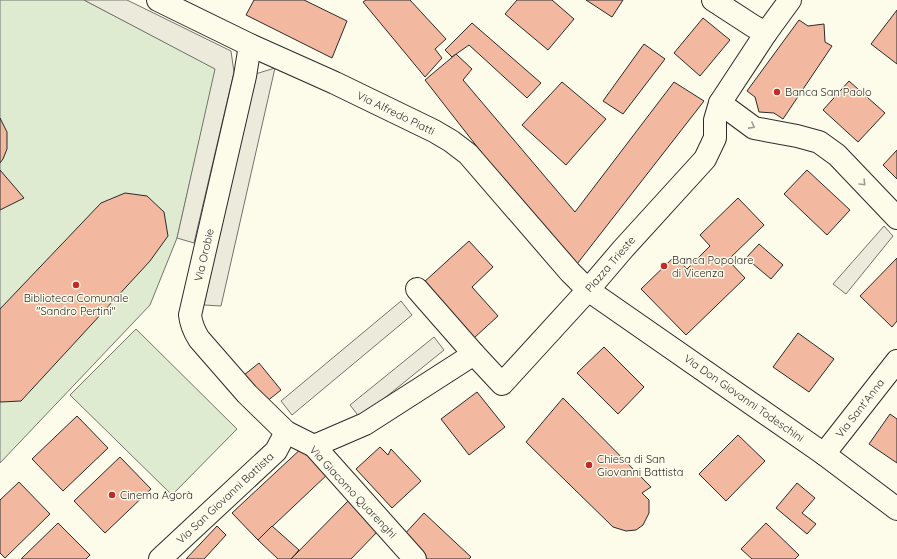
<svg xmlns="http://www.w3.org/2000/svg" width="897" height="559" font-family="Quicksand,sans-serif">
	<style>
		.green { fill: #deebd1; stroke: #74746e }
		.parking { fill: #eceadb; stroke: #74746e }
		.building { fill: #f2b8a0; stroke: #2b2b2b }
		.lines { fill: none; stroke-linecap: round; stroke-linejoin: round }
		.minor-casing { stroke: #2b2b2b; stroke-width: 24 }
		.minor { stroke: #fdfbea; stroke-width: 22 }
		.oneway { stroke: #9e9d94 }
		.poi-dot { fill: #c62828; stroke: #fdfbea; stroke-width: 1.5 }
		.labels { text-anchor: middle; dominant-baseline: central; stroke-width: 3; stroke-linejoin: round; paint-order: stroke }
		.poi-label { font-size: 11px; fill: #2b2b2b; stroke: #fdfbea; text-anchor: start }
		.street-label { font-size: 11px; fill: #2b2b2b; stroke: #fdfbea }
	</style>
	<rect width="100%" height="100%" fill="#fdfbea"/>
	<g class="green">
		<path d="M 0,0 L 84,0 L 216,69 L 177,238 L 150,305 L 0,463 Z"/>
		<path d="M 136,329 L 237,429 L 172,495 L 70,395 Z"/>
	</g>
	<g class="parking">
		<path d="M 84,0 L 127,0 L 231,51 L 234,72 L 194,243 L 177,238 L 215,69 Z"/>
		<path d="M 275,68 L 221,306 L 204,305 L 252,75 Z"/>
		<path d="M 884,226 L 893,236 L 846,294 L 833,284 Z"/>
		<path d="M 401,301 L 412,315 L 292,415 L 281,401 Z"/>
		<path d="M 434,337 L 444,350 L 360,418 L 350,405 Z"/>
	</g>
	<g class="building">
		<path d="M 254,0 L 304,0 L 347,21 L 332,58 L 246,15 Z"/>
		<path d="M 366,0 L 410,0 L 446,39 L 435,49 L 442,58 L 425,77 L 363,2 Z"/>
		<path d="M 517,0 L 552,0 L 574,19 L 548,50 L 505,14 Z"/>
		<path d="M 586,0 L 623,0 L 612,17 Z"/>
		<path d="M 897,10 L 897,64 L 871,44 Z"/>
		<path d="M 703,18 L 730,40 L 700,76 L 674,53 Z"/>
		<path d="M 799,20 L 808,26 L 824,24 L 825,42 L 832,46 L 783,119 L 774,113 L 759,112 L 755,97 L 747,91 Z"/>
		<path d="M 472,23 L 541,83 L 527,98 L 469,45 L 452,57 L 445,50 Z"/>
		<path d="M 644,44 L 665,59 L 623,114 L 603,101 Z"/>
		<path d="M 456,54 L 472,69 L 463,80 L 575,212 L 674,82 L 704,101 L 577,264 L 489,162 L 425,80 Z"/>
		<path d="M 849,81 L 885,113 L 858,142 L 823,110 Z"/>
		<path d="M 562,82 L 606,119 L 566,165 L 522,125 Z"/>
		<path d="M 0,118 L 7,132 L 7,149 L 3,159 L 0,163 Z"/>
		<path d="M 897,150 L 897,179 L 883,165 Z"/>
		<path d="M 0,170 L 24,198 L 0,210 Z"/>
		<path d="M 807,170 L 850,210 L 827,235 L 784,194 Z"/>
		<path d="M 125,193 L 147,196 L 164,212 L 168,236 L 150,261 L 21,401 L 0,402 L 0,309 L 101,203 Z"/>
		<path d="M 738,198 L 764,225 L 728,260 L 745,278 L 686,335 L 641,289 L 675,256 L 687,269 L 710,246 L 700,235 Z"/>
		<path d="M 469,241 L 493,267 L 472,287 L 498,316 L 474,338 L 423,283 Z"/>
		<path d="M 759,244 L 783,265 L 771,279 L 746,258 Z"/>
		<path d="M 897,258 L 897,321 L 892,327 L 860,296 Z"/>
		<path d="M 798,333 L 834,359 L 809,392 L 773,367 Z"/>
		<path d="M 604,347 L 644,387 L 618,414 L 577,373 Z"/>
		<path d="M 259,363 L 281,390 L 266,402 L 244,375 Z"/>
		<path d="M 477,392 L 505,427 L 469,455 L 441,419 Z"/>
		<path d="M 563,398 L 651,487 L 642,493 L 649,500 L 649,513 L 643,525 L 636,530 L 626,531 L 613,527 L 526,442 Z"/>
		<path d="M 890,414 L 897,419 L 897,463 L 869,444 Z"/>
		<path d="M 77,416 L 108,448 L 63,491 L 32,459 Z"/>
		<path d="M 738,435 L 765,461 L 726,501 L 699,474 Z"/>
		<path d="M 304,446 L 329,473 L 258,540 L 232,513 Z"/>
		<path d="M 380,447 L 388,455 L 391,449 L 421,481 L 392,508 L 356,469 Z"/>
		<path d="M 120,457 L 151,489 L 105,533 L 74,501 Z"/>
		<path d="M 19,482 L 50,514 L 5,558 L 0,553 L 0,500 Z"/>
		<path d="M 797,483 L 815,498 L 802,513 L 816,524 L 807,534 L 776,508 Z"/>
		<path d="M 349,500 L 379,530 L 351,559 L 291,559 Z"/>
		<path d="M 424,513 L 471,557 L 469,559 L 425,559 L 402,537 Z"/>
		<path d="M 58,523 L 90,555 L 86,559 L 21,559 Z"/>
		<path d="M 766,523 L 799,555 L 795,559 L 752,559 L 741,549 Z"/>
		<path d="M 217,526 L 226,535 L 205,558 L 204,559 L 186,559 Z"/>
		<path d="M 272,526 L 299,550 L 291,559 L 278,559 L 258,540 Z"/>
	</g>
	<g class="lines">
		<defs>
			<g id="minor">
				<path d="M 158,0 L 250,45 L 335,83 L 434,131 L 451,141 L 468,154 L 570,272 L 588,290 L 824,454 L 897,509"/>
				<path d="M 713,0 L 753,26 L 766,33"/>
				<path d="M 250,45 L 245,76 L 190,315 C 191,324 194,331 199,339 L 247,394 L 286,432 L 314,446 L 415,559"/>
				<path d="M 720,103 L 754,128 L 797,136 L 819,142 L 837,155 L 897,218"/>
				<path d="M 417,289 L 474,354 L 502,384 L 588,290 L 623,249 L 705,159 L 715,138 L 715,120 L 720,103 L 766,33 L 790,0"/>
				<path d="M 314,446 L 365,424 L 474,354"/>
				<path d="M 824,454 L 897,361"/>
				<path d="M 160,559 L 276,451 L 286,432"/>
			</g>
		</defs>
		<use href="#minor" class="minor-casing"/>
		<use href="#minor" class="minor"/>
	</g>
	<defs><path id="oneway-chevron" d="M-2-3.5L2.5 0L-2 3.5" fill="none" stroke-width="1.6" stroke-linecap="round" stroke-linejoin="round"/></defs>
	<g class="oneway">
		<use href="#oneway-chevron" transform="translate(752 126) rotate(28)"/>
		<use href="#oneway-chevron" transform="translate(863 183) rotate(46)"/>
	</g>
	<g class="poi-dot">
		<circle cx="777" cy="92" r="4"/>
		<circle cx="664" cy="266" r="4"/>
		<circle cx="76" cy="285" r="4"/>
		<circle cx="589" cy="465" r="4"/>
		<circle cx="112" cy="495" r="4"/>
	</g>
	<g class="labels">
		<g class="poi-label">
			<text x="785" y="92">Banca San Paolo</text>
			<text x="672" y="260">Banca Popolare<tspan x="672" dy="13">di Vicenza</tspan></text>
			<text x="76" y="298" text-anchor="middle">Biblioteca Comunale<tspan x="76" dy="13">"Sandro Pertini"</tspan></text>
			<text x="597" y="459">Chiesa di San<tspan x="597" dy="13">Giovanni Battista</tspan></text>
			<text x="120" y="495">Cinema Agorà</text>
		</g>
		<g class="street-label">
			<text transform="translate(396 113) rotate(26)">Via Alfredo Piatti</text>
			<text transform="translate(204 255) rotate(-77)">Via Orobie</text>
			<text transform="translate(610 264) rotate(-49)">Piazza Trieste</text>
			<text transform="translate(744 398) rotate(35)">Via Don Giovanni Todeschini</text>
			<text transform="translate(860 408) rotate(-52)">Via Sant'Anna</text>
			<text transform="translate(353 492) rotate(47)">Via Giacomo Quarenghi</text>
			<text transform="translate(225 498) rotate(-43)">Via San Giovanni Battista</text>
		</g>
	</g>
</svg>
